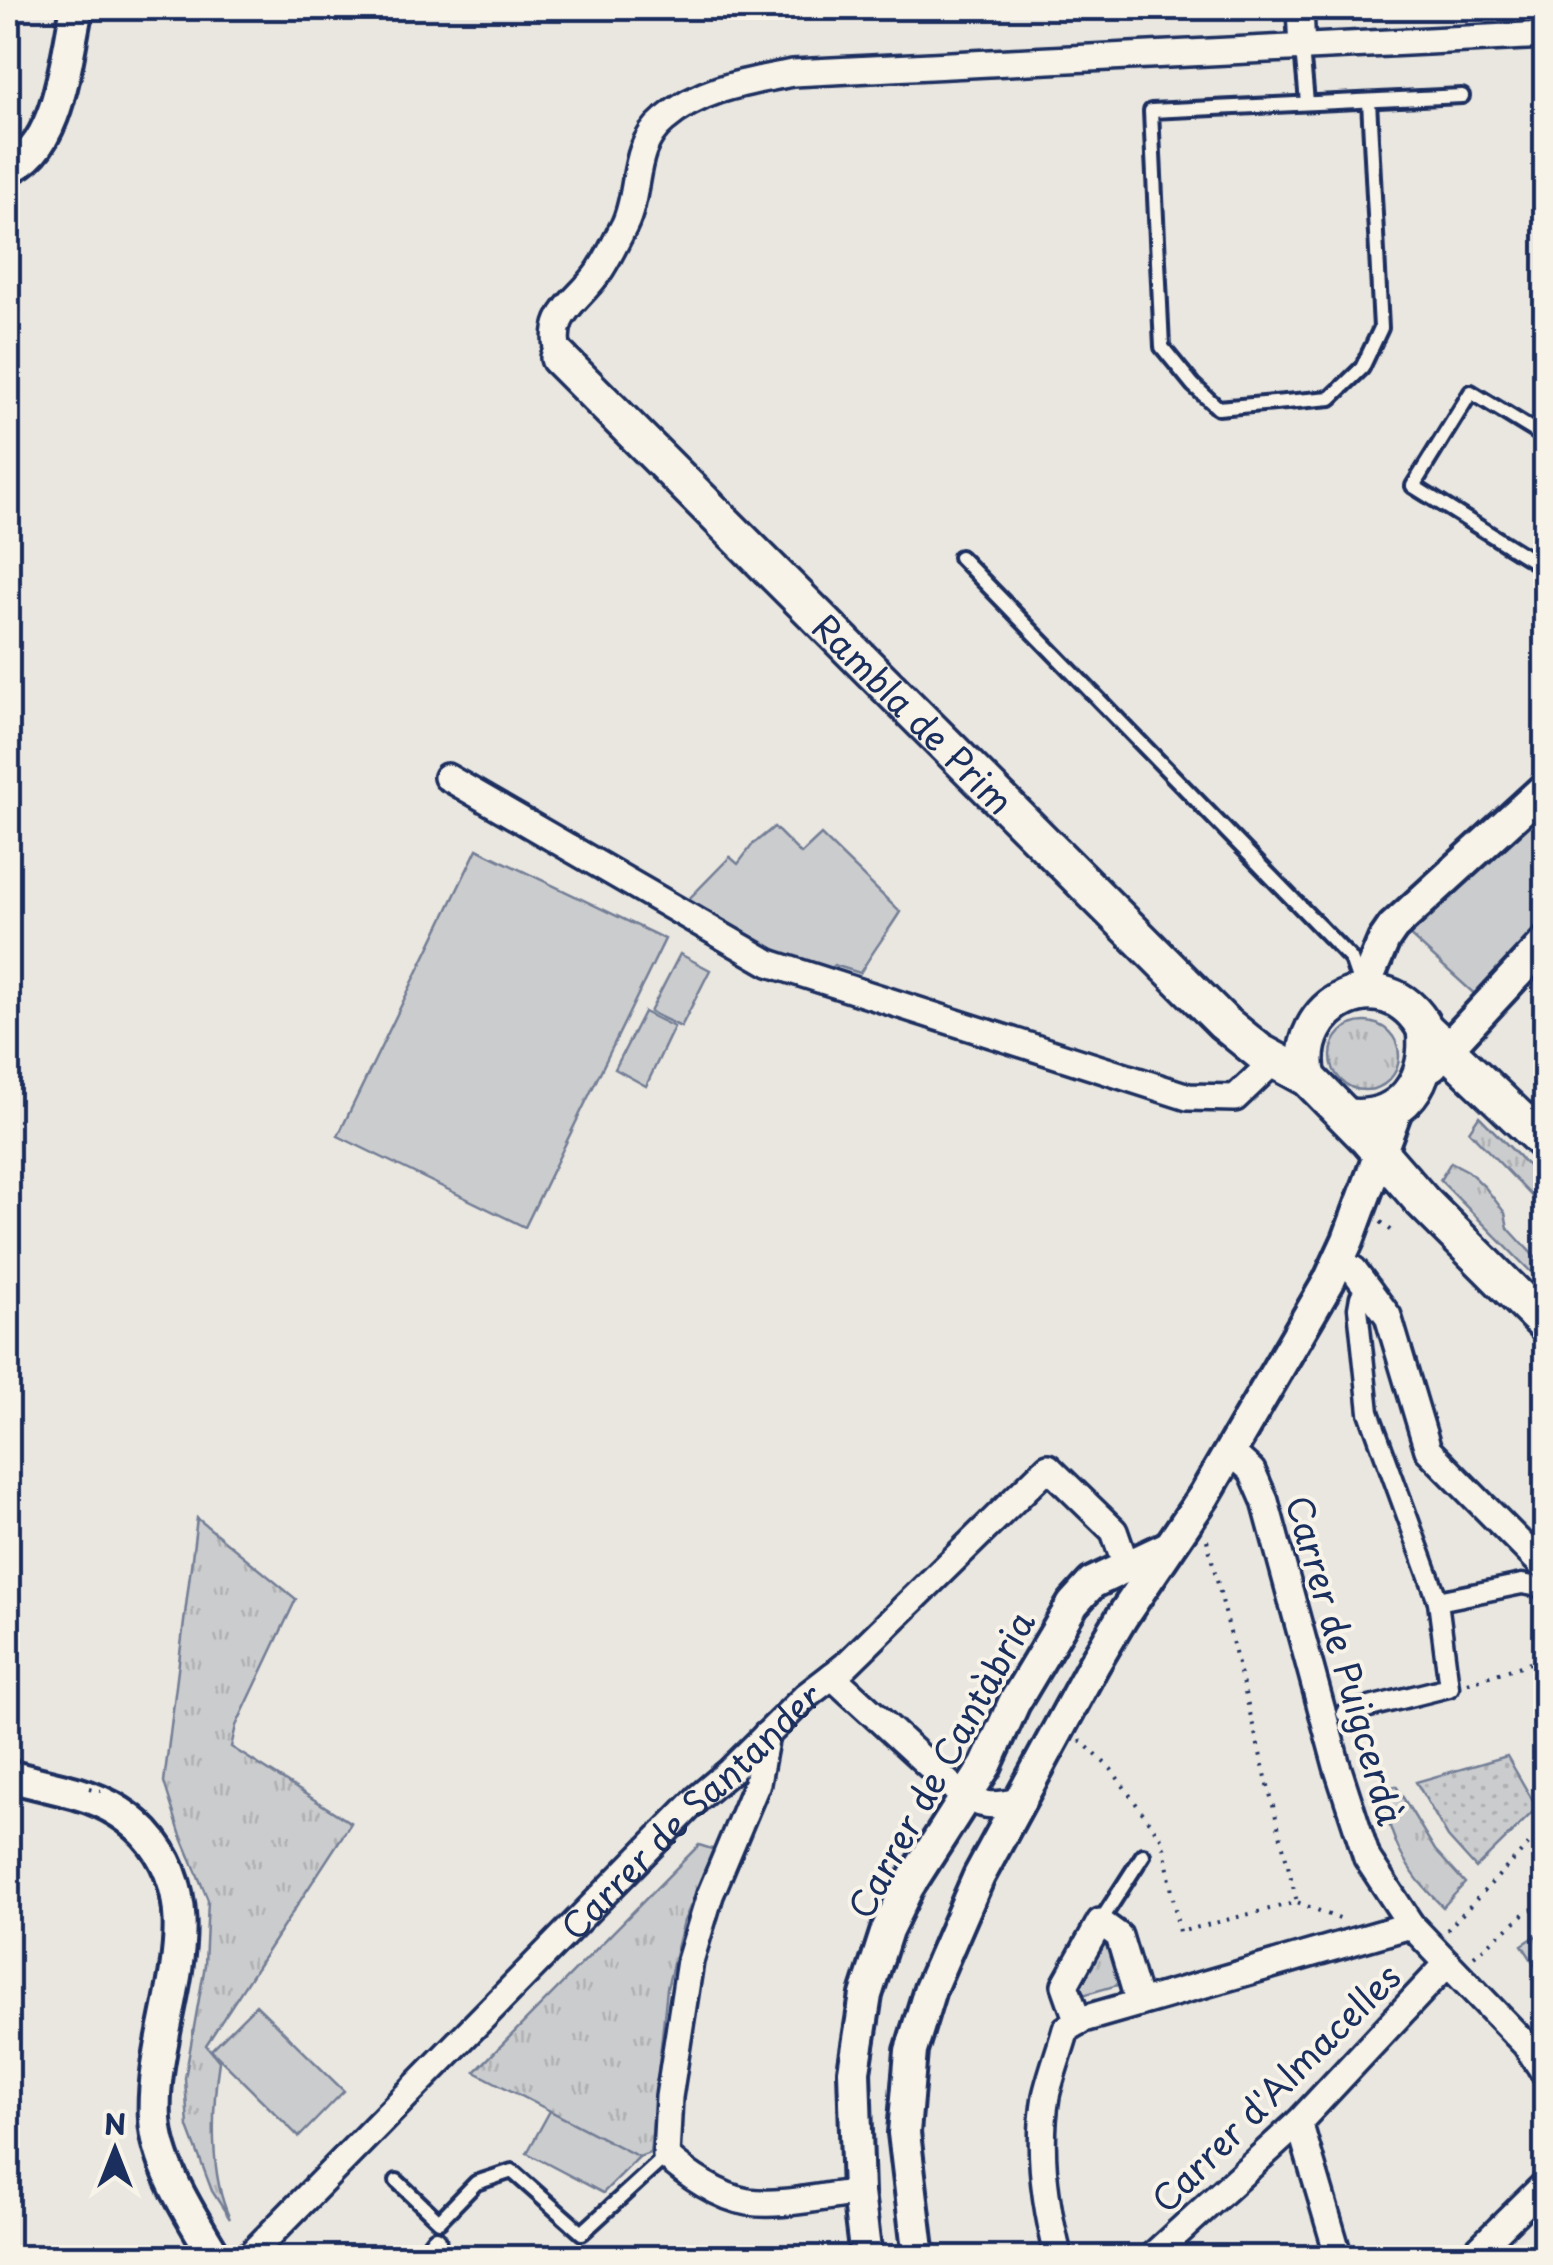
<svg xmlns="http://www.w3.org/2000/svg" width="1553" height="2265" font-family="'Playpen Sans',sans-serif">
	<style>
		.grass { fill: url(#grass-tufts); stroke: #737e96; stroke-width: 2.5 }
		.park { fill: url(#park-dots); stroke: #737e96; stroke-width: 2.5 }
		.garden { fill: #cbcccd; stroke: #737e96; stroke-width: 2.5 }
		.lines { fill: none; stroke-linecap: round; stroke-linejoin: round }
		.service-casing { stroke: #1b2f5e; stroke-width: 20 }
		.pedestrian-casing { stroke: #1b2f5e; stroke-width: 25 }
		.minor-casing { stroke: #1b2f5e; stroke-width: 32 }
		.tertiary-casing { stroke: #1b2f5e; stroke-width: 38 }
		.secondary-casing { stroke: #1b2f5e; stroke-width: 42 }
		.path { stroke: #1b2f5e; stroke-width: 4; stroke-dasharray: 2.5 8; stroke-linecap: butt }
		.service { stroke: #f7f3e8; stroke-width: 12 }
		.pedestrian { stroke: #f7f3e8; stroke-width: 18 }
		.minor { stroke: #f7f3e8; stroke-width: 25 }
		.tertiary { stroke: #f7f3e8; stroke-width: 30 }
		.secondary { stroke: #f7f3e8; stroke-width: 35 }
		.tertiary-bridge-casing { stroke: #1b2f5e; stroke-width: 38; stroke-linecap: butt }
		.path-bridge { stroke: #1b2f5e; stroke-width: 4; stroke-dasharray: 2.5 8; stroke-linecap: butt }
		.tertiary-bridge { stroke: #f7f3e8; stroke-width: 30 }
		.labels { text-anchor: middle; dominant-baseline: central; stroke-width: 8; stroke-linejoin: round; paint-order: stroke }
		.street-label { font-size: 35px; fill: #1b2f5e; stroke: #f7f3e8 }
	</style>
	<defs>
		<pattern id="grass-tufts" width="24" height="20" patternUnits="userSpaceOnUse" patternTransform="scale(2.5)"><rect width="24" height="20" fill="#cbcccd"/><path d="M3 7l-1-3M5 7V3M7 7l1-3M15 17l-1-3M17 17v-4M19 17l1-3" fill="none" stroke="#aeb0b2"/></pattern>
		<pattern id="park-dots" width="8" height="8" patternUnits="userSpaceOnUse" patternTransform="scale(2.5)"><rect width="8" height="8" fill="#cbcccd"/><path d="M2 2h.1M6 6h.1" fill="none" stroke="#aeb0b2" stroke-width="1.8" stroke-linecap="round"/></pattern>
	</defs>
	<rect width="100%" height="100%" fill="#eae7e0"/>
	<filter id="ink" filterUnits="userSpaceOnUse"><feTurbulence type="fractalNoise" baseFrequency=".01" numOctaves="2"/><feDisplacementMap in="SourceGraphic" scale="20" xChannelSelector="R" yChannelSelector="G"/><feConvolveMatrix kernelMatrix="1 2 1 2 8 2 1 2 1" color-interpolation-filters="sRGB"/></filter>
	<g filter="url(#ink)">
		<g class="grass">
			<circle cx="1365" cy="1056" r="34"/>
			<path d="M 1479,1116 L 1545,1183 L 1545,1210 L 1469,1131 Z"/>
			<path d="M 1451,1162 L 1468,1171 L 1485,1187 L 1505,1213 L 1508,1228 L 1545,1268 L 1545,1286 L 1440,1180 Z"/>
			<path d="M 197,1518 L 296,1599 L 236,1726 L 231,1747 L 351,1823 L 206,2045 L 219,2061 C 212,2108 209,2175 230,2219 L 212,2191 L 188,2127 L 185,2078 L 205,1965 L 208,1900 L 180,1833 L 164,1782 Z"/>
			<path d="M 1396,1786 L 1435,1850 L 1465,1883 L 1443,1907 C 1404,1871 1392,1842 1380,1790 Z"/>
			<path d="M 699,1845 L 715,1850 L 684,1921 L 667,1988 L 650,2153 L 639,2157 L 475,2072 Z"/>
			<path d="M 1545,1930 L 1545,1980 L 1522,1945 Z"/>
			<path d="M 1111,1934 L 1125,1983 L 1076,1997 L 1074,1981 L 1099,1935 Z"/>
		</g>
		<path class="park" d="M 1507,1756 L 1537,1808 L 1476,1868 L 1448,1837 L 1416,1782 Z"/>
		<g class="garden">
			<path d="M 1545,802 L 1545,915 L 1517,961 L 1480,999 L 1406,932 Z"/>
			<path d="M 774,827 L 801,854 L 821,835 L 900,912 C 887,933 873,951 860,973 L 834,965 L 829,976 L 684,904 L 730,857 L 738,864 L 753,844 Z"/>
			<path d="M 477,849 L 665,939 L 525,1227 L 338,1136 Z"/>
			<path d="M 680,954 L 710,970 L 681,1027 L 650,1012 Z"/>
			<path d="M 644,1012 L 674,1027 L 646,1086 L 615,1069 Z"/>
			<path d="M 256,2005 L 344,2091 L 299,2137 L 211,2050 Z"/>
			<path d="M 550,2111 L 639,2157 L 603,2193 L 527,2153 Z"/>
		</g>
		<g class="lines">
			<defs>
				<g id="service">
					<path d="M 1302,49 L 1307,102"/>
					<path d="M 1369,101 L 1381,328 L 1362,368 L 1331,398 L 1218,408 L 1193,385 L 1162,347 L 1151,111 L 1462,96"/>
					<path d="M 1546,438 L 1471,392 L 1413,486 L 1546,569"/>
					<path d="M 960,557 L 1351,959 L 1360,985"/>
					<path d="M 1100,1922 L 1143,1855"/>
					<path d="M 397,2181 L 439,2221 L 476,2183 L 512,2171 L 582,2233 L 666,2156"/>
				</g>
				<g id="pedestrian">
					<path d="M 1360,1297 L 1358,1308 L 1369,1412 L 1438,1601"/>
					<path d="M 1346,1713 L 1449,1687 L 1438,1601 L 1522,1584 L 1539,1587"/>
					<path d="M 422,2258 L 436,2240"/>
				</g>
				<g id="minor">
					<path d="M 1300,8 L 1302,49"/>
					<path d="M 559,358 C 547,313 575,305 598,273 C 608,259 616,241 624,226 C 641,192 630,148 664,120 C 701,88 747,82 793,73 L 1546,35"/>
					<path d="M 447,777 L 769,963 L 1188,1097 L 1235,1098 L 1274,1061"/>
					<path d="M 1339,1260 L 1354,1270 L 1388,1316 L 1428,1450 L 1546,1569"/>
					<path d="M 1230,1451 L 1252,1471 L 1265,1501 L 1337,1766 L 1367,1858 L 1411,1925 L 1526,2045 L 1546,2075"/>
					<path d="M 832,1676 L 958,1792 C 980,1807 993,1807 1019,1801"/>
					<path d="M 766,1735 L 757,1783 L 710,1895 L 690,1961 L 669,2097 L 666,2156 C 687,2175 719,2197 748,2202 C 784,2207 823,2195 858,2193"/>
					<path d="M 1078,2022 L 1065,1985 L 1100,1922 L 1119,1936 L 1139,2003"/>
					<path d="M 1299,2122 L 1339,2258"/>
					<path id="s1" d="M 247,2258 L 698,1798 L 730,1771 L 806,1696 L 845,1666 L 1048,1467 L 1114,1531 L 1127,1568"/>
					<path d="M 1059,2258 C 1045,2205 1037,2150 1046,2096 C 1051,2074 1060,2051 1066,2029 L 1083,2019 L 1411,1925"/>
					<path d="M 1150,2258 L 1299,2122 L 1447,1964"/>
					<path d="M 1470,2258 L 1546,2183"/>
				</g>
				<g id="tertiary">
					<path d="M 8,168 C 60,150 66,55 77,8"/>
					<path d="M 1362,992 L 1384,940 L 1393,927 L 1546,787"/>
					<path d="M 1432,1065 L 1546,942"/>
					<path d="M 65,1790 C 95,1797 124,1811 145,1833 C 220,1914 149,2024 155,2119 C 158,2168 192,2217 216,2258"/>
					<path d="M 866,2258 L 858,2193 L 854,2071 L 866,1995 L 887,1930 L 908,1887 L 986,1765 L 1014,1703 L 1073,1604 L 1092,1583 L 1166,1548"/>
					<path d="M 919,2258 L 904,2133 L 911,2051 L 930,1989 L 979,1876 L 1094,1664 L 1122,1617 L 1204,1496 L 1329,1281 L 1348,1240 L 1398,1105"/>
				</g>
				<g id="secondary">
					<path id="s2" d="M 559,358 L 1223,1022 L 1260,1052 L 1308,1078 L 1367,1138 L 1422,1201 L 1546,1325"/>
					<path d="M 1308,1078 C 1291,1004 1385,956 1425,1029 L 1546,1144"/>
					<path d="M 1349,1117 C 1403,1122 1431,1080 1425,1029"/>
				</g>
			</defs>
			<use href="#service" class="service-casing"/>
			<use href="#pedestrian" class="pedestrian-casing"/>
			<use href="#minor" class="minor-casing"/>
			<use href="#tertiary" class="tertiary-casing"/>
			<use href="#secondary" class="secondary-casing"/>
			<g class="path">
				<path d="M 1381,1222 L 1392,1231"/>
				<path d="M 1207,1540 L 1297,1902"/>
				<path d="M 1468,1683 L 1546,1658"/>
				<path d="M 1080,1740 L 1111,1769 L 1163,1841 L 1179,1932 L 1297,1902 L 1342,1920"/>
				<path d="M 1447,1930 L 1546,1826"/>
				<path d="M 1474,1956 L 1529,1910 L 1546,1906"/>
			</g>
			<use href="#service" class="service"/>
			<use href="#pedestrian" class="pedestrian"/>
			<use href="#minor" class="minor"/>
			<use href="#tertiary" class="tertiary"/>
			<use href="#secondary" class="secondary"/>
			<defs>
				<path id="tertiary-bridge" d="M 8,1776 L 65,1790"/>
			</defs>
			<use href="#tertiary-bridge" class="tertiary-bridge-casing"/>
			<path class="path-bridge" d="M 89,1788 L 101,1791"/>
			<use href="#tertiary-bridge" class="tertiary-bridge"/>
		</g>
	</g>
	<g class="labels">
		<g class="street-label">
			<text stroke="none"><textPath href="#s2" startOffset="502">Rambla de Prim</textPath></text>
			<text transform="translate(1346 1660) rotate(74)">Carrer de Puigcerdà</text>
			<text transform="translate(940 1764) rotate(-61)">Carrer de Cantàbria</text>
			<text stroke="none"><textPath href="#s1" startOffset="630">Carrer de Santander</textPath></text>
			<text transform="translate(1275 2087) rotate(-45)">Carrer d'Almacelles</text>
		</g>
	</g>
	<rect width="1553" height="2265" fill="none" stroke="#f7f3e8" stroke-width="40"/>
	<rect x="20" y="20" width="1513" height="2225" fill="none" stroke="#1b2f5e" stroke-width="4" filter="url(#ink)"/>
	<g transform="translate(115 2150)" stroke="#f7f3e8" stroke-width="8" paint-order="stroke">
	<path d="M0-8L18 38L0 25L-18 38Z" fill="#1b2f5e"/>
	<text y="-15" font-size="28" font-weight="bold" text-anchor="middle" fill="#1b2f5e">N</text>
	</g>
</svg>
